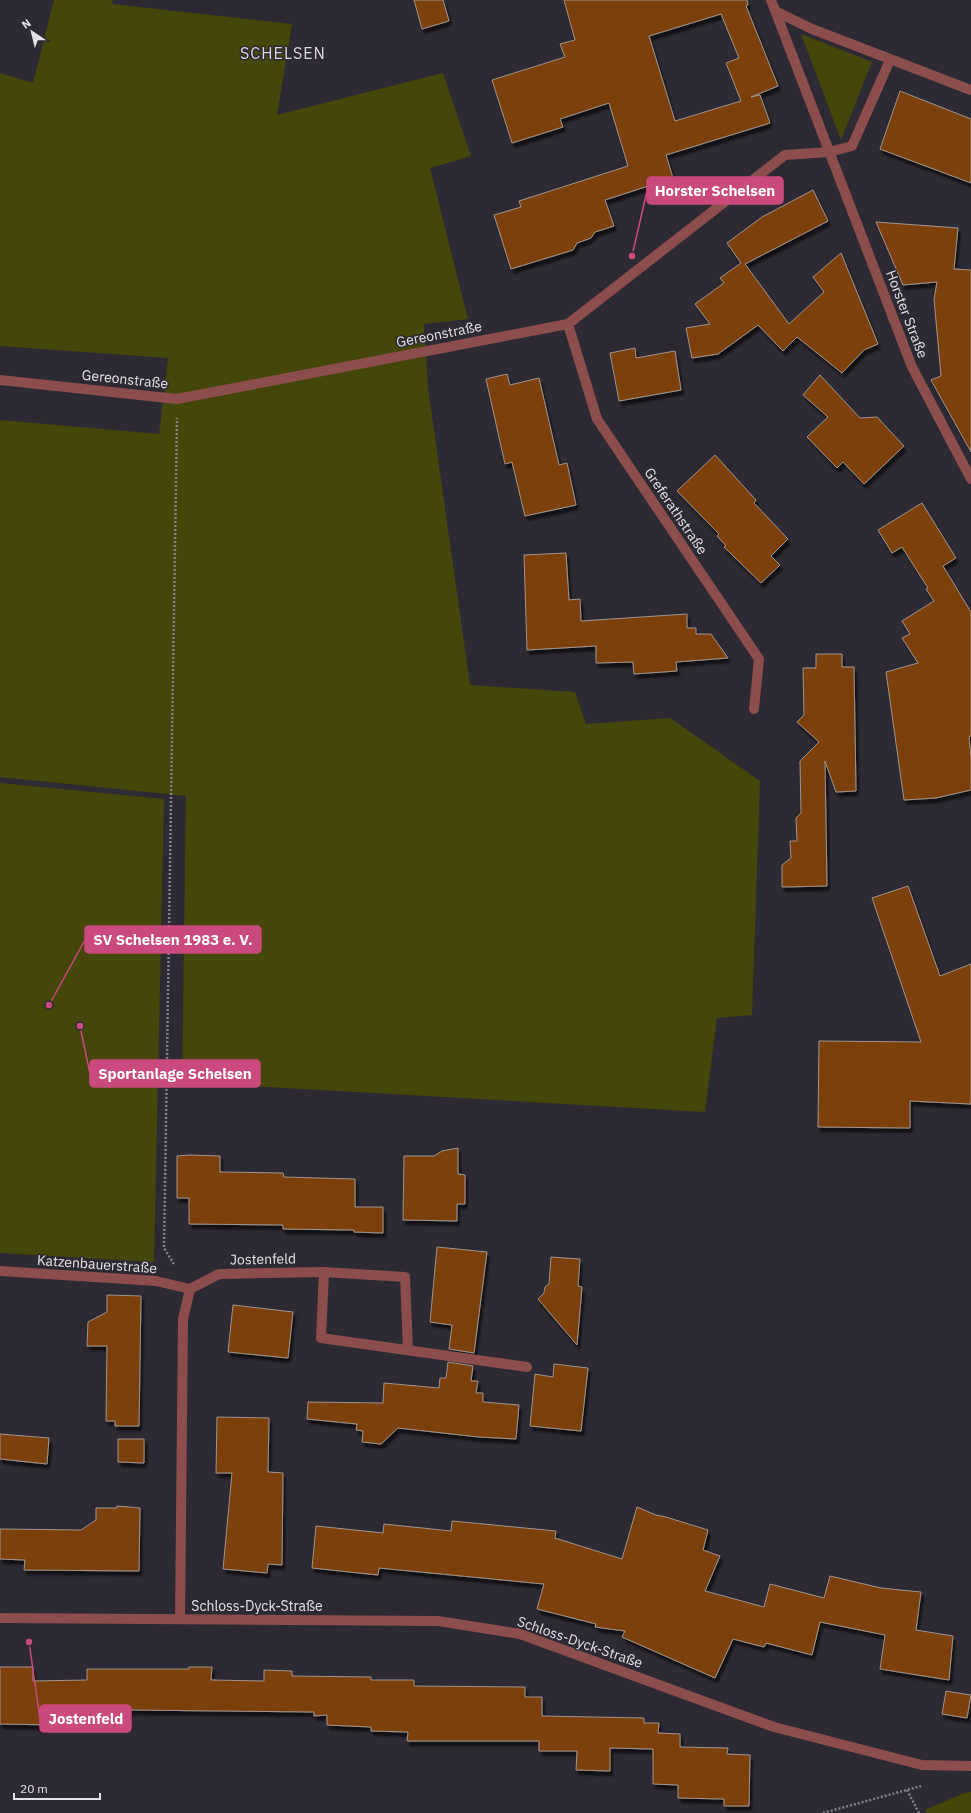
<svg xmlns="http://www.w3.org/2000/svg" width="971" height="1813" font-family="'IBM Plex Sans',sans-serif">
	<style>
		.green { fill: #454609 }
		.building { fill: #7c3f0b; stroke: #9f948d; fill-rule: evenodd; filter: url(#shadow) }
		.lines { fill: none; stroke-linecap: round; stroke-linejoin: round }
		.path { stroke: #848088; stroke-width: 2.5; stroke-dasharray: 2 2; stroke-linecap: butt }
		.service { stroke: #8c4d4d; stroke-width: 10 }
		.minor { stroke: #8c4d4d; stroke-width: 10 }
		.tertiary { stroke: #8c4d4d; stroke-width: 10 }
		.labels { text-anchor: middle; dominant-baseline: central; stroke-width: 3; stroke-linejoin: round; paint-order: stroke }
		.street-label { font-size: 14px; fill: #e4e1e7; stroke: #2e2a33 }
		.quarter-label { font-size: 16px; letter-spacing: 1px; fill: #dad6e2; stroke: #2e2a33 }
		.leader { fill: none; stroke: #ca4a7e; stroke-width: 1.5 }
		.callout-dot { fill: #ca4a7e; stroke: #2e2a33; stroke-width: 1.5 }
		.callout { fill: #ca4a7e; stroke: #ca4a7e; stroke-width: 1.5 }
		.callout-label { font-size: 15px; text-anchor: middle; font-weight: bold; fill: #fff }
	</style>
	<defs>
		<filter id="shadow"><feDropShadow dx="2.5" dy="4.5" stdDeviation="1" flood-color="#0009"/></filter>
	</defs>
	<rect width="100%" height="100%" fill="#2e2a33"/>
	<g class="green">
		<path d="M 54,0 L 113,0 L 112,4 L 292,24 L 277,115 L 443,73 L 471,156 L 430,168 L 468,319 L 424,324 L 428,388 L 470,685 L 575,692 L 586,724 L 670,718 L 760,781 L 752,1015 L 717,1018 L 705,1112 L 182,1082 L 186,796 L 0,777 L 0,420 L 159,434 L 168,358 L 0,346 L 0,73 L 33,83 Z"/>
		<path d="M 801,34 L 872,62 L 841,140 Z"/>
		<path d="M 0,783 L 164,799 L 154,1262 L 0,1253 Z"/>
		<path d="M 971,1792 L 971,1813 L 927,1813 L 925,1810 L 964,1793 Z"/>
	</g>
	<g class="building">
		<path d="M 414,0 L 443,0 L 449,21 L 422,29 Z"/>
		<path d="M 564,0 L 747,0 L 748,5 L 746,6 L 778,86 L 751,97 L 760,95 L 770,123 L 666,155 L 673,178 L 605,200 L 614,226 L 595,232 L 591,238 L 577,243 L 573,250 L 511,269 L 494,215 L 521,207 L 519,201 L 628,166 L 609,103 L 560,119 L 563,127 L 512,143 L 492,80 L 565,57 L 560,44 L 575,40 ZM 721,14 L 739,58 L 726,63 L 741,101 L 675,121 L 649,36 Z"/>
		<path d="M 900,91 L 971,119 L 971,183 L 880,149 Z"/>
		<path d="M 813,190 L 828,221 L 745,264 L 789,324 L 824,292 L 813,277 L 841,253 L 878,344 L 864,350 L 842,373 L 797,337 L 783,351 L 758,325 L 718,354 L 692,358 L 686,328 L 710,324 L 695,304 L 724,283 L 720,278 L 741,263 L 727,243 L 762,217 Z"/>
		<path d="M 876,222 L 958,228 L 954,269 L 971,270 L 971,452 L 931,380 L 941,376 L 934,299 L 937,282 L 903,285 Z"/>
		<path d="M 635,348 L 636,358 L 675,351 L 681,390 L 619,401 L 610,353 Z"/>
		<path d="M 507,374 L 510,385 L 539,378 L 559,465 L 567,463 L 576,505 L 525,516 L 512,462 L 505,464 L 486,379 Z"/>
		<path d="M 820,375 L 860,418 L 877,417 L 904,446 L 864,484 L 843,462 L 837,468 L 807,437 L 828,417 L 803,395 Z"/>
		<path d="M 715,455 L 756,500 L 754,503 L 788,539 L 771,556 L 780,565 L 761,583 L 724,547 L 726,546 L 717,536 L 719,534 L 677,491 Z"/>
		<path d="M 922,503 L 956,558 L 943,566 L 971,612 L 971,736 L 969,737 L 971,757 L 971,790 L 936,798 L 904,800 L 886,672 L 918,663 L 902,638 L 910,634 L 902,621 L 934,601 L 926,589 L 928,588 L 902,547 L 892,553 L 878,530 Z"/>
		<path d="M 566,553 L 569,600 L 580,599 L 581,621 L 687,614 L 687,628 L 696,628 L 696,634 L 711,634 L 728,658 L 676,662 L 677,671 L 634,674 L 633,662 L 596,663 L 596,646 L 527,650 L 524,555 Z"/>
		<path d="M 816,654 L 842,654 L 842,667 L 854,667 L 856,791 L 836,792 L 825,761 L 827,886 L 782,887 L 782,865 L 791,858 L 790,841 L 797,841 L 796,818 L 801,813 L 800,761 L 819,742 L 797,722 L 804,715 L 803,668 L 816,668 Z"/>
		<path d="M 908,886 L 940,976 L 971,964 L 971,1104 L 910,1101 L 910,1128 L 818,1127 L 819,1041 L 921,1042 L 872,898 Z"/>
		<path d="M 458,1148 L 458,1174 L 465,1175 L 465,1204 L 457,1204 L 457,1221 L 403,1220 L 404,1156 L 434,1156 L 442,1151 Z"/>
		<path d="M 190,1155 L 220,1156 L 220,1172 L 283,1173 L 284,1177 L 355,1179 L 355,1207 L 383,1207 L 383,1233 L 354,1232 L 354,1230 L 283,1229 L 283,1225 L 189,1224 L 189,1198 L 177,1198 L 177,1156 Z"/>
		<path d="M 437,1247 L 487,1252 L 474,1353 L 449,1349 L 452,1325 L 430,1322 Z"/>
		<path d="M 551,1257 L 580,1259 L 578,1286 L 582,1287 L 577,1345 L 538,1299 L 544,1293 L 545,1287 L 549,1284 Z"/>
		<path d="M 107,1295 L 141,1296 L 139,1426 L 115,1426 L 115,1421 L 106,1421 L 107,1346 L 87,1346 L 88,1322 L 107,1312 Z"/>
		<path d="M 233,1305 L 293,1312 L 288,1358 L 228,1352 Z"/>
		<path d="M 448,1362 L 473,1366 L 471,1381 L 478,1381 L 476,1393 L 483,1393 L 483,1402 L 519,1405 L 516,1439 L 479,1437 L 398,1428 L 381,1444 L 362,1442 L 363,1431 L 356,1430 L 357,1424 L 307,1419 L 308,1402 L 383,1403 L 384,1383 L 439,1388 L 440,1378 L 446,1378 Z"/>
		<path d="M 554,1364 L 588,1368 L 581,1431 L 530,1426 L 535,1374 L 553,1377 Z"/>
		<path d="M 217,1417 L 269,1418 L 268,1472 L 283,1473 L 282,1565 L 268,1564 L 267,1573 L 223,1569 L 232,1473 L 216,1473 Z"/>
		<path d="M 0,1434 L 49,1438 L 47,1464 L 0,1459 Z"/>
		<path d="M 118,1439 L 144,1439 L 144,1463 L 118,1462 Z"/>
		<path d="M 117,1506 L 140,1508 L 139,1571 L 24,1570 L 25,1560 L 0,1559 L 0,1529 L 81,1530 L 96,1520 L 96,1508 L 117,1508 Z"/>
		<path d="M 637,1507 L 656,1515 L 666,1517 L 708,1530 L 703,1550 L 720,1556 L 705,1591 L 764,1607 L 770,1584 L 824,1598 L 830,1576 L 881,1588 L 921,1592 L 916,1630 L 953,1636 L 949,1680 L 880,1669 L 885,1635 L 820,1622 L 812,1655 L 766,1643 L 764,1647 L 733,1639 L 715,1678 L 622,1637 L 625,1631 L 595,1627 L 596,1624 L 537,1609 L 544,1584 L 379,1568 L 378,1575 L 312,1568 L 316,1526 L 383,1533 L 384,1524 L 451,1531 L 452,1521 L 556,1531 L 555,1538 L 622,1559 Z"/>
		<path d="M 0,1667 L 33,1667 L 33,1681 L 87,1680 L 87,1669 L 189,1669 L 189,1667 L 212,1667 L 211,1680 L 264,1681 L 264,1670 L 292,1671 L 292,1676 L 371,1677 L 371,1680 L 414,1680 L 414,1686 L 525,1687 L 525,1697 L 542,1697 L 542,1716 L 644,1718 L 644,1723 L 659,1723 L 658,1733 L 680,1734 L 680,1747 L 728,1748 L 727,1754 L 750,1755 L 749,1806 L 724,1806 L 724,1799 L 678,1798 L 678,1785 L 653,1784 L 653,1749 L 610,1748 L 610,1771 L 576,1770 L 577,1751 L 539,1751 L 539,1741 L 407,1741 L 408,1732 L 371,1731 L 371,1727 L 327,1725 L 327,1715 L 314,1716 L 314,1712 L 130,1710 L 130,1712 L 87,1712 L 88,1719 L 55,1719 L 55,1725 L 0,1724 Z"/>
		<path d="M 946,1691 L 971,1695 L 967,1718 L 942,1714 Z"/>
	</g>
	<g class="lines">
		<g class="path">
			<path d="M 174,1264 L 164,1248 L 177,418"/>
			<path d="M 907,1790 L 919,1813"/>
			<path d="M 823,1813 L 921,1786"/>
		</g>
		<path class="service" d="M 324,1272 L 405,1277 L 408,1350"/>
		<g class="minor">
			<path d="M 777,12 L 812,29 L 971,90"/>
			<path d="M 568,324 L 597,419 L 759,659 L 754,709"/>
			<path d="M 0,380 L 177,399 L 568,324 L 785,155 L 829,152 L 852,146 L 890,60"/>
			<path d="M 0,1271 L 156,1281 L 190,1289"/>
			<path d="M 180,1619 L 183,1319 L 190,1289 L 219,1274 L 324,1272 L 321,1338 L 527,1367"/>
		</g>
		<g class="tertiary">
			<path d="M 771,0 L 912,367 L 971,479"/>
			<path d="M 0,1618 L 438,1621 L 520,1634 L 774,1727 L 922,1765 L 971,1766"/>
		</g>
	</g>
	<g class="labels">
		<g class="street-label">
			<text transform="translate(907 314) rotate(69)">Horster Straße</text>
			<text transform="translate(439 334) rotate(-11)">Gereonstraße</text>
			<text transform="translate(125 379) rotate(6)">Gereonstraße</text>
			<text transform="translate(676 511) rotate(56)">Greferathstraße</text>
			<text transform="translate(263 1259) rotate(-1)">Jostenfeld</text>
			<text transform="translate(97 1264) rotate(4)">Katzenbauerstraße</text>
			<text x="257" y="1606">Schloss-Dyck-Straße</text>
			<text transform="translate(580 1642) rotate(19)">Schloss-Dyck-Straße</text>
		</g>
		<g class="quarter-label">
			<text x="283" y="53">SCHELSEN</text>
		</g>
	</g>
	<path class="leader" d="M632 256L647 191M49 1005L85 940M80 1026L90 1074M29 1642L40 1719"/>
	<g class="callout-dot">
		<circle cx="632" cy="256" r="4"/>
		<circle cx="49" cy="1005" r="4"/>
		<circle cx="80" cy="1026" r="4"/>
		<circle cx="29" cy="1642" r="4"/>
	</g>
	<g class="callout">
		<rect x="647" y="177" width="136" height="27" rx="4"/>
		<rect x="85" y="926" width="176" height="27" rx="4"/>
		<rect x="90" y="1060" width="170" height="27" rx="4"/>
		<rect x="40" y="1705" width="91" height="27" rx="4"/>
	</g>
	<g class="callout-label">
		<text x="715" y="196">Horster Schelsen</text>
		<text x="173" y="945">SV Schelsen 1983 e. V.</text>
		<text x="175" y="1079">Sportanlage Schelsen</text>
		<text x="86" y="1724">Jostenfeld</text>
	</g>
	<g transform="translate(32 32) rotate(325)" stroke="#2e2a33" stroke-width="3" paint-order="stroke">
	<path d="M0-3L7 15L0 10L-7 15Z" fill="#e4e1e7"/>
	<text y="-6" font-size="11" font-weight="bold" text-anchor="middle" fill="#e4e1e7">N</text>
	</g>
	<path d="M14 1793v6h86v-6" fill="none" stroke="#e4e1e7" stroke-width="2"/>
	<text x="20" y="1793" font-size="12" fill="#e4e1e7" stroke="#2e2a33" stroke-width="3" paint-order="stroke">20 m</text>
</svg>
